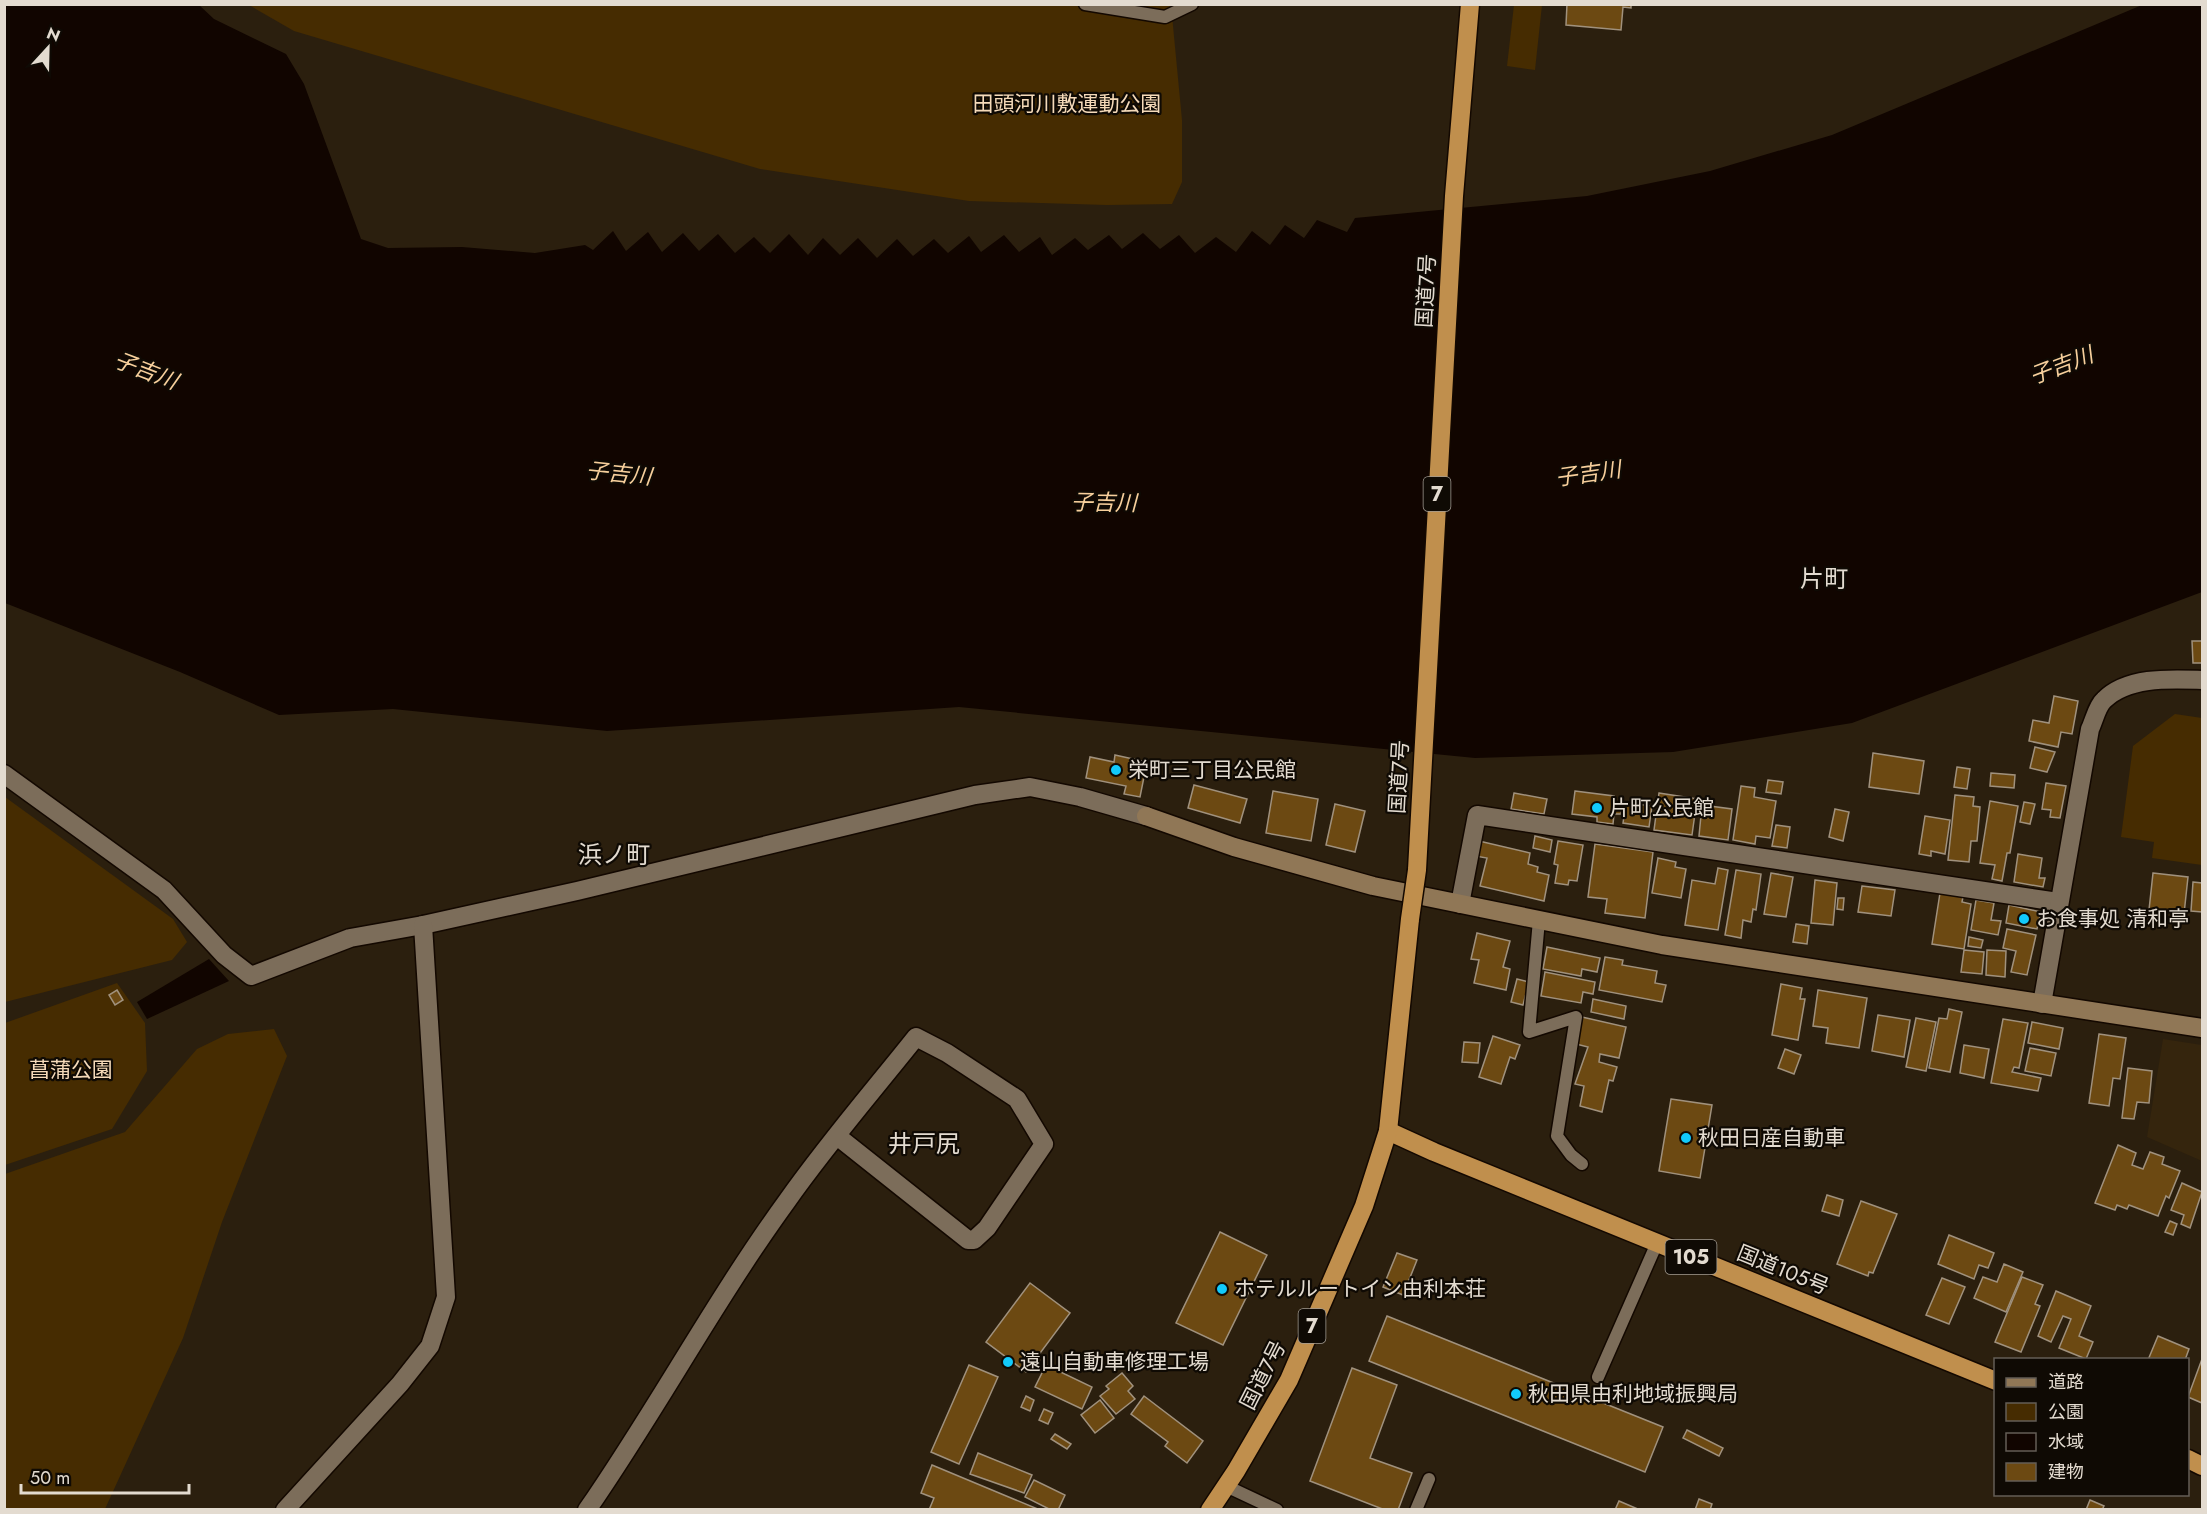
<svg xmlns="http://www.w3.org/2000/svg" width="2207" height="1514" font-family="Jost,'Noto Sans JP',sans-serif">
	<style>
		.built { fill: #35250d }
		.green { fill: #462c01 }
		.water { fill: #110500 }
		.building { fill: #6c4912; stroke: #a0917d; stroke-width: 1.5 }
		.lines { fill: none; stroke-linecap: round; stroke-linejoin: round }
		.lane-casing { stroke: #130800; stroke-width: 15 }
		.street-casing { stroke: #130800; stroke-width: 21 }
		.secondary-casing { stroke: #130800; stroke-width: 21 }
		.highway-casing { stroke: #130800; stroke-width: 21 }
		.lane { stroke: #7c6d5a; stroke-width: 12 }
		.street { stroke: #7c6d5a; stroke-width: 18 }
		.secondary { stroke: #907756; stroke-width: 18 }
		.highway { stroke: #c08f4d; stroke-width: 18 }
		.highway-bridge-casing { stroke: #130800; stroke-width: 21; stroke-linecap: butt }
		.highway-bridge { stroke: #c08f4d; stroke-width: 18 }
		.poi-dot { fill: #12cafb; stroke: #0f0a04; stroke-width: 2 }
		.labels { text-anchor: middle; dominant-baseline: central; stroke-width: 4.5; stroke-linejoin: round; paint-order: stroke }
		.shield { fill: #0f0a04; stroke: #a39c93; stroke-width: 1.5 }
		.shield-label { font-size: 20px; font-weight: bold; fill: #e3dbd0 }
		.park-label { font-size: 21px; fill: #f5dab9; stroke: #0f0a04 }
		.street-label { font-size: 21px; fill: #e3dbd0; stroke: #0f0a04 }
		.poi-label { font-size: 21px; fill: #e3dbd0; stroke: #0f0a04; text-anchor: start }
		.water-label { font-size: 22px; font-style: italic; fill: #f7cf9c; stroke: #0f0a04 }
		.quarter-label { font-size: 24px; fill: #e3dbd0; stroke: #0f0a04 }
	</style>
	<rect width="100%" height="100%" fill="#2b1f0e"/>
	<path class="built" d="M 2163,1039 L 2202,1045 L 2202,1161 L 2147,1137 Z"/>
	<g class="green">
		<path d="M 249,5 L 1171,5 L 1182,120 L 1182,182 L 1172,204 L 1107,205 L 969,201 L 760,169 L 294,31 Z"/>
		<path d="M 1514,5 L 1542,5 L 1535,70 L 1507,66 Z"/>
		<path d="M 2175,714 L 2202,718 L 2202,865 L 2152,858 L 2154,842 L 2121,837 L 2133,746 Z"/>
		<path d="M 5,797 L 173,919 L 187,942 L 172,960 L 5,1002 Z"/>
		<path d="M 117,983 L 145,1023 L 147,1071 L 112,1129 L 5,1165 L 5,1023 Z"/>
		<path d="M 274,1029 L 287,1056 L 222,1222 L 183,1338 L 105,1509 L 5,1509 L 5,1174 L 125,1132 L 197,1049 L 228,1034 Z"/>
	</g>
	<g class="water">
		<path d="M 4,5 L 199,5 L 214,19 L 286,54 L 304,84 L 361,239 L 388,248 L 462,247 L 535,253 L 585,245 L 593,250 L 613,231 L 626,251 L 648,232 L 662,252 L 683,233 L 699,251 L 718,234 L 735,253 L 754,237 L 770,253 L 789,234 L 808,255 L 823,238 L 840,255 L 858,238 L 877,258 L 897,239 L 913,256 L 934,239 L 948,253 L 969,236 L 981,252 L 1004,235 L 1019,252 L 1040,237 L 1052,255 L 1075,238 L 1088,250 L 1109,235 L 1122,249 L 1143,233 L 1160,249 L 1179,235 L 1195,253 L 1216,237 L 1236,252 L 1252,231 L 1270,245 L 1285,225 L 1304,238 L 1317,220 L 1347,232 L 1355,218 L 1587,196 L 1710,171 L 1832,135 L 2142,5 L 2202,5 L 2202,592 L 1852,723 L 1673,752 L 1475,758 L 959,707 L 607,731 L 393,709 L 279,715 L 180,672 L 5,603 Z"/>
		<path d="M 209,959 L 229,981 L 147,1019 L 137,1002 Z"/>
	</g>
	<g class="building">
		<path d="M 1567,4 L 1631,4 L 1631,8 L 1623,7 L 1621,30 L 1566,25 Z"/>
		<path d="M 2192,641 L 2202,641 L 2202,663 L 2193,663 Z"/>
		<path d="M 2054,696 L 2078,701 L 2072,734 L 2061,732 L 2058,747 L 2029,741 L 2033,720 L 2049,723 Z"/>
		<path d="M 2035,747 L 2055,752 L 2047,772 L 2030,768 Z"/>
		<path d="M 1873,753 L 1924,761 L 1919,794 L 1869,787 Z"/>
		<path d="M 1115,755 L 1147,762 L 1140,797 L 1124,794 L 1126,786 L 1086,778 L 1090,757 L 1114,762 Z"/>
		<path d="M 1957,767 L 1970,769 L 1967,789 L 1954,787 Z"/>
		<path d="M 1991,773 L 2015,775 L 2014,788 L 1990,786 Z"/>
		<path d="M 1768,780 L 1783,782 L 1781,794 L 1766,792 Z"/>
		<path d="M 2046,783 L 2066,786 L 2060,818 L 2050,817 L 2051,810 L 2042,809 Z"/>
		<path d="M 1194,785 L 1247,799 L 1240,823 L 1188,808 Z"/>
		<path d="M 1741,786 L 1755,788 L 1754,797 L 1776,801 L 1770,838 L 1756,836 L 1755,844 L 1733,840 Z"/>
		<path d="M 1273,791 L 1318,799 L 1311,841 L 1266,833 Z"/>
		<path d="M 1575,791 L 1614,796 L 1613,802 L 1622,803 L 1621,814 L 1614,814 L 1613,824 L 1597,822 L 1597,817 L 1572,814 Z"/>
		<path d="M 1514,793 L 1547,799 L 1544,814 L 1511,809 Z"/>
		<path d="M 1659,793 L 1697,799 L 1692,835 L 1654,830 Z"/>
		<path d="M 1955,795 L 1974,797 L 1973,806 L 1980,807 L 1977,841 L 1971,841 L 1969,862 L 1948,860 Z"/>
		<path d="M 1990,801 L 2018,806 L 2010,853 L 2007,853 L 2002,881 L 1992,879 L 1995,865 L 1980,863 Z"/>
		<path d="M 2024,802 L 2035,804 L 2030,824 L 2020,822 Z"/>
		<path d="M 1626,803 L 1652,806 L 1649,827 L 1623,823 Z"/>
		<path d="M 1335,804 L 1365,811 L 1355,852 L 1326,845 Z"/>
		<path d="M 1702,805 L 1732,809 L 1728,840 L 1699,836 Z"/>
		<path d="M 1835,809 L 1849,812 L 1843,841 L 1829,837 Z"/>
		<path d="M 1925,816 L 1950,820 L 1945,854 L 1931,851 L 1931,856 L 1919,854 Z"/>
		<path d="M 1776,825 L 1790,827 L 1787,848 L 1772,846 Z"/>
		<path d="M 1535,836 L 1552,840 L 1550,852 L 1533,848 Z"/>
		<path d="M 1479,841 L 1530,853 L 1528,864 L 1538,867 L 1537,872 L 1549,875 L 1544,901 L 1480,886 L 1487,858 L 1475,856 Z"/>
		<path d="M 1558,841 L 1583,845 L 1577,881 L 1569,880 L 1568,885 L 1555,883 L 1558,865 L 1554,864 Z"/>
		<path d="M 1595,844 L 1653,852 L 1645,918 L 1605,913 L 1607,899 L 1588,897 Z"/>
		<path d="M 2018,854 L 2042,858 L 2039,878 L 2045,878 L 2043,887 L 2014,882 Z"/>
		<path d="M 1658,858 L 1676,862 L 1675,867 L 1686,869 L 1681,898 L 1652,893 Z"/>
		<path d="M 1718,868 L 1728,870 L 1718,930 L 1685,925 L 1692,880 L 1715,884 Z"/>
		<path d="M 1736,870 L 1761,874 L 1756,910 L 1753,909 L 1751,922 L 1743,920 L 1741,938 L 1725,935 Z"/>
		<path d="M 1771,873 L 1793,877 L 1786,917 L 1764,914 Z"/>
		<path d="M 2153,873 L 2188,877 L 2184,914 L 2149,910 Z"/>
		<path d="M 1815,880 L 1837,883 L 1833,925 L 1811,923 Z"/>
		<path d="M 2193,882 L 2202,883 L 2202,912 L 2191,911 Z"/>
		<path d="M 1862,886 L 1895,890 L 1891,916 L 1858,912 Z"/>
		<path d="M 1940,893 L 1963,897 L 1962,902 L 1971,904 L 1964,949 L 1932,944 Z"/>
		<path d="M 1838,898 L 1844,898 L 1843,910 L 1837,909 Z"/>
		<path d="M 1976,900 L 1994,903 L 1991,920 L 2001,921 L 1998,935 L 1971,930 Z"/>
		<path d="M 2009,905 L 2041,912 L 2037,929 L 2006,923 Z"/>
		<path d="M 1796,924 L 1809,926 L 1807,944 L 1793,942 Z"/>
		<path d="M 2007,929 L 2036,935 L 2027,975 L 2011,972 L 2016,951 L 2003,948 Z"/>
		<path d="M 1477,933 L 1510,941 L 1503,967 L 1510,969 L 1506,990 L 1474,983 L 1479,960 L 1471,959 Z"/>
		<path d="M 1969,937 L 1983,940 L 1981,948 L 1968,946 Z"/>
		<path d="M 1547,947 L 1600,958 L 1597,972 L 1582,969 L 1581,976 L 1543,969 Z"/>
		<path d="M 1964,950 L 1984,952 L 1982,974 L 1961,972 Z"/>
		<path d="M 1987,950 L 2006,951 L 2005,977 L 1986,975 Z"/>
		<path d="M 1605,957 L 1623,960 L 1622,965 L 1657,971 L 1655,983 L 1666,985 L 1662,1002 L 1599,990 Z"/>
		<path d="M 1545,972 L 1595,982 L 1593,994 L 1583,992 L 1581,1003 L 1541,996 Z"/>
		<path d="M 1517,979 L 1529,982 L 1523,1005 L 1511,1002 Z"/>
		<path d="M 1781,984 L 1802,988 L 1800,999 L 1805,999 L 1798,1040 L 1772,1035 Z"/>
		<path d="M 117,990 L 123,1000 L 115,1005 L 109,995 Z"/>
		<path d="M 1818,990 L 1867,998 L 1859,1048 L 1826,1043 L 1828,1028 L 1813,1026 Z"/>
		<path d="M 1593,999 L 1626,1006 L 1624,1019 L 1591,1012 Z"/>
		<path d="M 1949,1009 L 1962,1012 L 1950,1072 L 1929,1068 L 1939,1018 L 1947,1019 Z"/>
		<path d="M 1878,1015 L 1910,1020 L 1904,1057 L 1872,1051 Z"/>
		<path d="M 1582,1017 L 1626,1027 L 1619,1058 L 1600,1054 L 1599,1062 L 1617,1067 L 1613,1081 L 1609,1080 L 1602,1112 L 1580,1106 L 1584,1086 L 1575,1084 L 1588,1047 L 1576,1044 Z"/>
		<path d="M 1916,1018 L 1936,1022 L 1926,1071 L 1906,1067 Z"/>
		<path d="M 2003,1019 L 2028,1023 L 2019,1068 L 2014,1067 L 2012,1072 L 2041,1078 L 2038,1091 L 1991,1083 Z"/>
		<path d="M 2032,1022 L 2063,1028 L 2059,1049 L 2028,1043 Z"/>
		<path d="M 2099,1034 L 2126,1038 L 2120,1079 L 2113,1078 L 2109,1106 L 2089,1103 Z"/>
		<path d="M 1493,1036 L 1520,1045 L 1515,1059 L 1510,1057 L 1501,1084 L 1479,1077 Z"/>
		<path d="M 1464,1042 L 1480,1043 L 1478,1063 L 1462,1062 Z"/>
		<path d="M 1964,1045 L 1989,1049 L 1984,1078 L 1960,1073 Z"/>
		<path d="M 2030,1048 L 2056,1053 L 2051,1076 L 2025,1071 Z"/>
		<path d="M 1785,1049 L 1801,1055 L 1794,1074 L 1778,1068 Z"/>
		<path d="M 2128,1068 L 2152,1071 L 2149,1103 L 2137,1102 L 2134,1119 L 2122,1118 Z"/>
		<path d="M 1671,1099 L 1712,1105 L 1700,1178 L 1659,1171 Z"/>
		<path d="M 2118,1145 L 2136,1153 L 2132,1165 L 2143,1169 L 2150,1152 L 2164,1157 L 2162,1164 L 2180,1171 L 2169,1198 L 2166,1196 L 2158,1216 L 2129,1205 L 2127,1209 L 2117,1205 L 2115,1210 L 2095,1203 Z"/>
		<path d="M 2182,1183 L 2202,1192 L 2190,1228 L 2181,1224 L 2184,1215 L 2171,1210 Z"/>
		<path d="M 1827,1195 L 1843,1200 L 1839,1216 L 1822,1211 Z"/>
		<path d="M 1861,1201 L 1897,1214 L 1873,1273 L 1869,1272 L 1868,1276 L 1837,1264 Z"/>
		<path d="M 2170,1221 L 2177,1224 L 2173,1235 L 2165,1232 Z"/>
		<path d="M 1220,1232 L 1267,1255 L 1223,1345 L 1176,1323 Z"/>
		<path d="M 1949,1235 L 1994,1253 L 1988,1268 L 1979,1265 L 1974,1279 L 1938,1264 Z"/>
		<path d="M 1397,1253 L 1417,1260 L 1403,1295 L 1383,1287 Z"/>
		<path d="M 2004,1264 L 2023,1272 L 2006,1312 L 1974,1298 L 1983,1277 L 1997,1282 Z"/>
		<path d="M 2022,1277 L 2043,1285 L 2035,1304 L 2040,1306 L 2021,1352 L 1995,1342 Z"/>
		<path d="M 1942,1278 L 1965,1287 L 1949,1324 L 1926,1315 Z"/>
		<path d="M 1030,1283 L 1070,1313 L 1026,1372 L 986,1342 Z"/>
		<path d="M 2056,1291 L 2091,1306 L 2079,1336 L 2093,1342 L 2086,1359 L 2059,1348 L 2071,1319 L 2063,1316 L 2051,1342 L 2038,1336 Z"/>
		<path d="M 1387,1316 L 1663,1427 L 1645,1472 L 1369,1361 Z"/>
		<path d="M 2158,1336 L 2189,1349 L 2185,1360 L 2148,1360 Z"/>
		<path d="M 2202,1359 L 2202,1403 L 2188,1397 Z"/>
		<path d="M 969,1365 L 998,1377 L 959,1464 L 931,1452 Z"/>
		<path d="M 1046,1365 L 1092,1387 L 1082,1409 L 1035,1387 Z"/>
		<path d="M 1352,1368 L 1397,1385 L 1370,1458 L 1412,1473 L 1398,1510 L 1385,1510 L 1310,1481 Z"/>
		<path d="M 1122,1373 L 1133,1386 L 1128,1391 L 1135,1399 L 1116,1414 L 1100,1396 L 1109,1389 L 1106,1386 Z"/>
		<path d="M 1026,1396 L 1034,1400 L 1030,1411 L 1021,1407 Z"/>
		<path d="M 1144,1396 L 1203,1441 L 1187,1463 L 1165,1446 L 1168,1442 L 1131,1414 Z"/>
		<path d="M 1100,1400 L 1114,1418 L 1095,1433 L 1081,1415 Z"/>
		<path d="M 1044,1409 L 1053,1413 L 1048,1424 L 1039,1420 Z"/>
		<path d="M 1687,1430 L 1723,1448 L 1719,1456 L 1683,1438 Z"/>
		<path d="M 1055,1434 L 1071,1444 L 1067,1449 L 1051,1439 Z"/>
		<path d="M 978,1453 L 1032,1475 L 1024,1493 L 970,1474 Z"/>
		<path d="M 932,1465 L 1040,1510 L 929,1510 L 934,1498 L 921,1493 Z"/>
		<path d="M 1034,1480 L 1065,1495 L 1058,1510 L 1051,1510 L 1025,1497 Z"/>
		<path d="M 1699,1499 L 1712,1504 L 1710,1510 L 1695,1510 Z"/>
		<path d="M 2090,1500 L 2104,1506 L 2102,1510 L 2086,1510 Z"/>
		<path d="M 1619,1501 L 1640,1510 L 1615,1510 Z"/>
	</g>
	<g class="lines">
		<defs>
			<g id="lane">
				<path d="M 1085,4 L 1165,17 L 1192,4"/>
				<path d="M 1539,920 L 1529,1032 L 1576,1017 L 1557,1136 L 1571,1155 L 1582,1164"/>
				<path d="M 1598,1377 L 1657,1243"/>
				<path d="M 1226,1486 L 1277,1510"/>
				<path d="M 1416,1510 L 1429,1479"/>
			</g>
			<g id="street">
				<path d="M 4,774 L 164,890 L 224,955 L 251,976 L 350,938 L 423,925 L 577,891 L 975,795 L 1030,787 L 1080,797 L 1146,816"/>
				<path d="M 1460,904 L 1477,815 L 2058,902"/>
				<path d="M 2042,1004 L 2090,729 C 2094,721 2097,706 2104,700 C 2128,676 2172,679 2202,680"/>
				<path d="M 285,1510 L 400,1384 L 430,1346 L 446,1297 L 423,925"/>
				<path d="M 587,1510 C 657,1409 715,1300 787,1201 C 827,1144 873,1091 916,1037 L 947,1053 L 1017,1099 L 1044,1144 L 987,1228 L 974,1240 L 968,1240 L 837,1136"/>
			</g>
			<path id="secondary" d="M 1146,816 L 1234,847 L 1373,886 L 1662,945 L 2202,1028"/>
			<g id="highway">
				<path d="M 1417,870 L 1454,196 L 1470,4"/>
				<path d="M 1388,1131 L 1434,1152 L 1996,1381"/>
				<path d="M 2188,1459 L 2202,1466"/>
				<path d="M 1210,1510 L 1236,1471 L 1289,1380 L 1364,1206 L 1388,1131 L 1410,919"/>
			</g>
		</defs>
		<use href="#lane" class="lane-casing"/>
		<use href="#street" class="street-casing"/>
		<use href="#secondary" class="secondary-casing"/>
		<use href="#highway" class="highway-casing"/>
		<use href="#lane" class="lane"/>
		<use href="#street" class="street"/>
		<use href="#secondary" class="secondary"/>
		<use href="#highway" class="highway"/>
		<defs>
			<path id="highway-bridge" d="M 1410,919 L 1417,870"/>
		</defs>
		<use href="#highway-bridge" class="highway-bridge-casing"/>
		<use href="#highway-bridge" class="highway-bridge"/>
	</g>
	<g class="poi-dot">
		<circle cx="1116" cy="770" r="6"/>
		<circle cx="1597" cy="808" r="6"/>
		<circle cx="2024" cy="919" r="6"/>
		<circle cx="1686" cy="1138" r="6"/>
		<circle cx="1222" cy="1289" r="6"/>
		<circle cx="1008" cy="1362" r="6"/>
		<circle cx="1516" cy="1394" r="6"/>
	</g>
	<g class="labels">
		<g class="shield">
			<rect x="1423.5" y="477" width="27" height="34" rx="4.5"/>
			<rect x="1665.5" y="1240" width="51" height="34" rx="4.5"/>
			<rect x="1298.5" y="1309" width="27" height="34" rx="4.5"/>
		</g>
		<g class="shield-label">
			<text x="1437" y="494">7</text>
			<text x="1691" y="1257">105</text>
			<text x="1312" y="1326">7</text>
		</g>
		<g class="park-label">
			<text x="1067" y="104">田頭河川敷運動公園</text>
			<text x="71" y="1070">菖蒲公園</text>
		</g>
		<g class="street-label">
			<text transform="translate(1426 291) rotate(-87)">国道7号</text>
			<text transform="translate(1399 777) rotate(-87)">国道7号</text>
			<text transform="translate(1783 1270) rotate(22)">国道105号</text>
			<text transform="translate(1263 1375) rotate(-63)">国道7号</text>
		</g>
		<g class="poi-label">
			<text x="1128" y="770">栄町三丁目公民館</text>
			<text x="1609" y="808">片町公民館</text>
			<text x="2036" y="919">お食事処 清和亭</text>
			<text x="1698" y="1138">秋田日産自動車</text>
			<text x="1234" y="1289">ホテルルートイン由利本荘</text>
			<text x="1020" y="1362">遠山自動車修理工場</text>
			<text x="1528" y="1394">秋田県由利地域振興局</text>
		</g>
		<g class="water-label">
			<text transform="translate(2061 365) rotate(-21)">子吉川</text>
			<text transform="translate(146 370) rotate(21)">子吉川</text>
			<text transform="translate(619 473) rotate(6)">子吉川</text>
			<text transform="translate(1588 473) rotate(-8)">子吉川</text>
			<text transform="translate(1104 502) rotate(1)">子吉川</text>
		</g>
		<g class="quarter-label">
			<text x="1824" y="578">片町</text>
			<text x="614" y="854">浜ノ町</text>
			<text x="924" y="1143">井戸尻</text>
		</g>
	</g>
	<rect width="2207" height="1514" fill="none" stroke="#e3dbd0" stroke-width="12"/>
	<rect x="1994" y="1358" width="195" height="138" fill="#0f0a04" stroke="#645e56" stroke-width="1.5"/>
	<rect x="2006" y="1378" width="30" height="9" fill="#907756" stroke="#645e56" stroke-width="1.5"/>
	<text x="2048" y="1388" font-size="18" fill="#e3dbd0">道路</text>
	<rect x="2006" y="1403" width="30" height="18" fill="#462c01" stroke="#645e56" stroke-width="1.5"/>
	<text x="2048" y="1418" font-size="18" fill="#e3dbd0">公園</text>
	<rect x="2006" y="1433" width="30" height="18" fill="#110500" stroke="#645e56" stroke-width="1.5"/>
	<text x="2048" y="1448" font-size="18" fill="#e3dbd0">水域</text>
	<rect x="2006" y="1463" width="30" height="18" fill="#6c4912" stroke="#645e56" stroke-width="1.5"/>
	<text x="2048" y="1478" font-size="18" fill="#e3dbd0">建物</text>
	<g transform="translate(48 48) rotate(22)" stroke="#0f0a04" stroke-width="4.5" paint-order="stroke">
	<path d="M0-4.5L10 22L0 15L-10 22Z" fill="#e3dbd0"/>
	<text y="-9" font-size="16" font-weight="bold" text-anchor="middle" fill="#e3dbd0">N</text>
	</g>
	<path d="M21 1484v9h168v-9" fill="none" stroke="#e3dbd0" stroke-width="3"/>
	<text x="30" y="1484" font-size="18" fill="#e3dbd0" stroke="#0f0a04" stroke-width="4.5" paint-order="stroke">50 m</text>
</svg>
